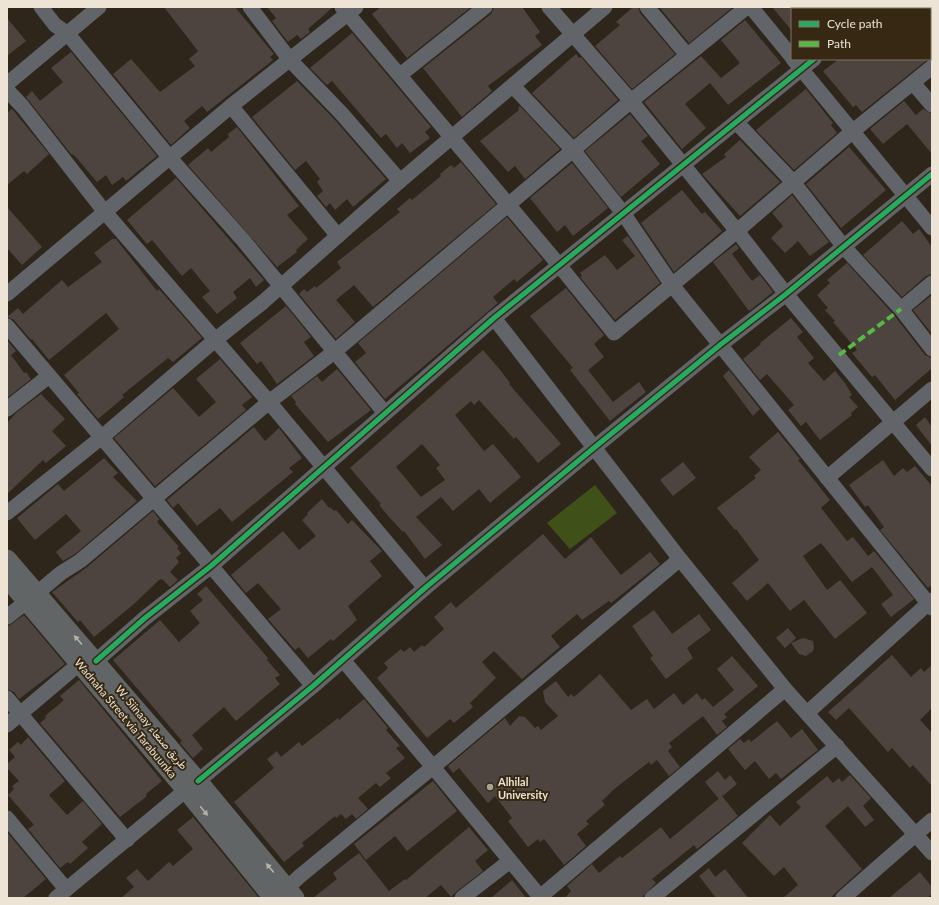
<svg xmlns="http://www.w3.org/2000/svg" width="939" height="905" font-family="Lato,Vazirmatn,sans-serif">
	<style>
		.green { fill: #3f5019 }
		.building { fill: #4d4440; fill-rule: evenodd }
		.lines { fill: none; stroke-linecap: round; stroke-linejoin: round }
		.minor { stroke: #616569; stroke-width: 15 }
		.major { stroke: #616566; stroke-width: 19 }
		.quiet { stroke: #58b947; stroke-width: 4; stroke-dasharray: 8 4; stroke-linecap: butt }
		.cycleway-casing { stroke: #362812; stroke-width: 8 }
		.cycleway { stroke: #26ab63; stroke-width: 5 }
		.oneway { fill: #b5b1a9 }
		.poi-dot { fill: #aaa294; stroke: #362812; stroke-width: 1.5 }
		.labels { text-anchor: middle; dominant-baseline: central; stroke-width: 4; stroke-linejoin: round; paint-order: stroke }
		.street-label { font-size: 11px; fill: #ede4d6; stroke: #362812 }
		.poi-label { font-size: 11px; font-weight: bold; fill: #ede4d6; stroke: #362812; text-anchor: start }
	</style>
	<rect width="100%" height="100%" fill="#2e261a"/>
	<path class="green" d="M 595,485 L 617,513 L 570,549 L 547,523 Z"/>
	<g class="building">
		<path d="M 164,7 L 235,7 L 274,54 L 270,57 L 273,60 L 207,112 L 202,106 L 184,121 L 190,128 L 171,145 L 113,74 L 131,59 L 160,92 L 195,66 L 189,59 L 198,51 Z"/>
		<path d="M 267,7 L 333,7 L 308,29 L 310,32 L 301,39 L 297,35 L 288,42 L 272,21 L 276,18 Z"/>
		<path d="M 381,7 L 471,7 L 407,58 L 372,14 Z"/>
		<path d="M 494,7 L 522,7 L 540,32 L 535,36 L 542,45 L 488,86 L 492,91 L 462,117 L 423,68 L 491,14 Z"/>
		<path d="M 633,7 L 638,7 L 640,13 L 675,54 L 632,89 L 595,46 L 620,25 L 616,22 Z"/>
		<path d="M 659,7 L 733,7 L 689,43 Z"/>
		<path d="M 772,7 L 792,7 L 792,31 Z"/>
		<path d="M 7,18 L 26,41 L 7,56 Z"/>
		<path d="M 745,20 L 781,63 L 728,105 L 710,83 L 685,104 L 706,128 L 682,149 L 644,102 L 701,56 L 721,78 L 740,63 L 721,40 Z"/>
		<path d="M 352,33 L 431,127 L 425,132 L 430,138 L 410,153 L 402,143 L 397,148 L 386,134 L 381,138 L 332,81 L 327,85 L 310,68 Z"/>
		<path d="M 71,52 L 157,156 L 126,181 L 123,177 L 112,185 L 106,175 L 97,182 L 74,155 L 71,154 L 26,97 L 32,91 L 40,101 L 63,82 L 51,68 Z"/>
		<path d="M 576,54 L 579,58 L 581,57 L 618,100 L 574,138 L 532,93 Z"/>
		<path d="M 839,59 L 928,59 L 862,112 L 856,105 L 853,107 L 823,71 Z"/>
		<path d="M 297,81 L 335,120 L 386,179 L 353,207 L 347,199 L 335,210 L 330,203 L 326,207 L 317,196 L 323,191 L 317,182 L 320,179 L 306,161 L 295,170 L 252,117 Z"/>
		<path d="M 806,89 L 833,123 L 831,125 L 837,133 L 794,170 L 756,130 Z"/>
		<path d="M 904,101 L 916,115 L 923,109 L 932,114 L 932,154 L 907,124 L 883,144 L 870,129 Z"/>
		<path d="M 520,106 L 560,149 L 525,179 L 515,166 L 508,172 L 480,141 L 519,110 L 518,108 Z"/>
		<path d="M 12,109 L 49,154 L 27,174 L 24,171 L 7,185 L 7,113 Z"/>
		<path d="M 630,114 L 648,136 L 641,141 L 660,164 L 621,197 L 585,151 Z"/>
		<path d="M 237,127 L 299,206 L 287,215 L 308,239 L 296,250 L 297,252 L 277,267 L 188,165 L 208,148 L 211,152 L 229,137 L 228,134 Z"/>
		<path d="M 740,140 L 780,182 L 740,216 L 702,174 L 726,157 L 724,154 Z"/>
		<path d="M 849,147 L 886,190 L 841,228 L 806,184 Z"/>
		<path d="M 461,162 L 496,204 L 373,307 L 354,285 L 336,300 L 355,322 L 336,339 L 299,294 L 304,289 L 307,292 L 315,286 L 316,288 L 341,268 L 337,262 L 400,212 L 397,209 L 410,198 L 412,200 L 441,176 L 440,174 L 451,165 L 454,168 Z"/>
		<path d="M 572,163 L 608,208 L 573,236 L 565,225 L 557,232 L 530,198 Z"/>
		<path d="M 176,178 L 264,280 L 256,287 L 250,278 L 233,292 L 237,298 L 217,314 L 202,297 L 210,291 L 191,268 L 182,276 L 152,240 L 147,244 L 127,220 Z"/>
		<path d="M 682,190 L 702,214 L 705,212 L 722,231 L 674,272 L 641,223 Z"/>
		<path d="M 792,195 L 829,242 L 810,256 L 798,241 L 785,253 L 771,238 L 783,226 L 772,213 Z"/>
		<path d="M 7,207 L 42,247 L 22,265 L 7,248 Z"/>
		<path d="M 507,217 L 543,260 L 517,282 L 514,279 L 493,297 L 498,303 L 385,399 L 355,362 L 366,353 L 358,343 Z"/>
		<path d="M 902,221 L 913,234 L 919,229 L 932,247 L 932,274 L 926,276 L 902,297 L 863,255 Z"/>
		<path d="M 628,236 L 660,283 L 615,320 L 580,277 L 582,276 L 580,273 L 605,255 L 617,270 L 635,256 L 622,240 Z"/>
		<path d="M 112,239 L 116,239 L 157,291 L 159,289 L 202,338 L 173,362 L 168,358 L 122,395 L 124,397 L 98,419 L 77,394 L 79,393 L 64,375 L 119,329 L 106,313 L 49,360 L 32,339 L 31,340 L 14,320 L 7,317 L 18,308 L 23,314 L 62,280 L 68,287 L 102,262 L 94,253 Z"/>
		<path d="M 736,244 L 739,248 L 732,254 L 752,281 L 760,275 L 773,292 L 749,311 L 713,262 Z"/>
		<path d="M 847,263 L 894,315 L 925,355 L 932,358 L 932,368 L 895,400 L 875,375 L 872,377 L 852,353 L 857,350 L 833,322 L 835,321 L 825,310 L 828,308 L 817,295 L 830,283 L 827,280 Z"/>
		<path d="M 566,288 L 604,335 L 594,344 L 604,357 L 588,370 L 613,402 L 639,382 L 646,392 L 610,421 L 570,370 L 573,368 L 530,316 Z"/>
		<path d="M 932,295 L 932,334 L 913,310 Z"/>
		<path d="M 286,306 L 311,337 L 304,342 L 314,356 L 277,384 L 261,361 L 257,364 L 240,343 Z"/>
		<path d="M 791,318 L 803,332 L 797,337 L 814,358 L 808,363 L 824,381 L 835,371 L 845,383 L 852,395 L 849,397 L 858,407 L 851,413 L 852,415 L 820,440 L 806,422 L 801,426 L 788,410 L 794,405 L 767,374 L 760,380 L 743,359 L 761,344 L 760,343 Z"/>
		<path d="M 7,340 L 16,351 L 11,355 L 24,373 L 26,372 L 31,379 L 7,398 Z"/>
		<path d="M 483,350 L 501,371 L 510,383 L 509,384 L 561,444 L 538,463 L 516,437 L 514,439 L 479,400 L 474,405 L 471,401 L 455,415 L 484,451 L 493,444 L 521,477 L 490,503 L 479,489 L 453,511 L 441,497 L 416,517 L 442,545 L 425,559 L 404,531 L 403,532 L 390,518 L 379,505 L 381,504 L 350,468 ZM 422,444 L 440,465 L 436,468 L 445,480 L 421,497 L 396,467 Z"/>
		<path d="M 220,359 L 252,397 L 242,405 L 246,410 L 155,486 L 114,438 L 173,388 L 199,417 L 216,402 L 196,379 Z"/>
		<path d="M 337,369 L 371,410 L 328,442 L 295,404 L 296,402 L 291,396 L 317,376 L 322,382 Z"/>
		<path d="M 729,370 L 760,409 L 753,416 L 723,376 Z"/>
		<path d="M 41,394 L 65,419 L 52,431 L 66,446 L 46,463 L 43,460 L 7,494 L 7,423 L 17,412 Z"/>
		<path d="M 925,417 L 932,427 L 932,446 L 916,425 Z"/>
		<path d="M 254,427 L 265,441 L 279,428 L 302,458 L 289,468 L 293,472 L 232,522 L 220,508 L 197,526 L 178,503 L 173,508 L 167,500 Z"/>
		<path d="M 778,432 L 800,459 L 798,460 L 830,500 L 821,508 L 847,541 L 853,537 L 868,556 L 874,551 L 914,599 L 891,617 L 881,604 L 893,595 L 872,567 L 852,582 L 821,543 L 803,556 L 827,590 L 840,580 L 867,613 L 835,639 L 804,600 L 790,611 L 768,583 L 747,601 L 732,583 L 759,560 L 736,529 L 735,530 L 717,508 L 756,478 L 754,476 L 761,470 L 749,457 Z"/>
		<path d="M 104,458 L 118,473 L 113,477 L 137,501 L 75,554 L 63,561 L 56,552 L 81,531 L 66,514 L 35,540 L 17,518 L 58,484 L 64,491 Z"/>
		<path d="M 883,460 L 894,476 L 903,468 L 907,472 L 915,466 L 932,486 L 932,585 L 928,588 L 880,530 L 884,527 L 868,505 L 865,507 L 849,485 Z"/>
		<path d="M 683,462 L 696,478 L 673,496 L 660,480 Z"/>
		<path d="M 322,499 L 329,508 L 330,507 L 334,511 L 336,510 L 348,524 L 352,520 L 382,551 L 370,561 L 382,576 L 348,606 L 357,620 L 333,641 L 331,639 L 308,658 L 299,647 L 295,650 L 268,619 L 281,609 L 258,583 L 246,593 L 231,575 L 283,531 L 299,550 L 316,536 L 302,520 L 308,514 L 307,513 Z"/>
		<path d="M 153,511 L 159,519 L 157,522 L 179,547 L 177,548 L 181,553 L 176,558 L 179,562 L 170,572 L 178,580 L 170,587 L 162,579 L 159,580 L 134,604 L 94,637 L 80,620 L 78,622 L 52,592 L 86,568 Z"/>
		<path d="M 543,534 L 565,559 L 591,537 L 621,575 L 650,552 L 660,564 L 611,603 L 609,601 L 582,620 L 577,614 L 551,636 L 560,647 L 522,679 L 494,651 L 482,662 L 496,678 L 470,703 L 473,707 L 454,723 L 450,719 L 427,738 L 377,678 L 388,668 L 384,663 L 401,649 L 404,652 L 410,647 L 414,652 L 422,645 L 424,647 L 444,629 L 434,617 L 451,602 L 456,608 Z"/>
		<path d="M 206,586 L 268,658 L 267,660 L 280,675 L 275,678 L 280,684 L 236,721 L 224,707 L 192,735 L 203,749 L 193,758 L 180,743 L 182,741 L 113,660 L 160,620 L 179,642 L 200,623 L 190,611 L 203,600 L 197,594 Z"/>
		<path d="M 654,610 L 672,634 L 699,614 L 711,630 L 687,648 L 693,658 L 666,679 L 650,658 L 653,656 L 632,626 Z"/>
		<path d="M 24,615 L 65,664 L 19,699 L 14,692 L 7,689 L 7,627 Z"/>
		<path d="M 788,628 L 796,638 L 785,648 L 776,638 Z"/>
		<path d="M 803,638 L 813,641 L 814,648 L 813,651 L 806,656 L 799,654 L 791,643 Z"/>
		<path d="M 892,655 L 911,677 L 921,668 L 924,672 L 932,665 L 932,708 L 920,720 L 932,733 L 932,786 L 913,765 L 910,768 L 892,748 L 888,752 L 849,708 L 836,720 L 828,712 Z"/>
		<path d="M 732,656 L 758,686 L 724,714 L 727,717 L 722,721 L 727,727 L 717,735 L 703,716 L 669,743 L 672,747 L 668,751 L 680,767 L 669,776 L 657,760 L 651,765 L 649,762 L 613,790 L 602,801 L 605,805 L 586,821 L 589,824 L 577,834 L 586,846 L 564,865 L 544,839 L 540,842 L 538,839 L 528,847 L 508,821 L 512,818 L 495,796 L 488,803 L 459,768 L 453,773 L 448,766 L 505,718 L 510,726 L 519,716 L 525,717 L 535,728 L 538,726 L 541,730 L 558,716 L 545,702 L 543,691 L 556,681 L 568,697 L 571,694 L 574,697 L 600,674 L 631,710 L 647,699 L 654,709 L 674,693 L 683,705 L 697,693 L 702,700 L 705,698 L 713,707 L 734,690 L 717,669 Z"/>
		<path d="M 79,680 L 162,781 L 146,794 L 147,796 L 120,817 L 40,723 L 46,718 L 45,716 L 64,700 L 60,696 Z"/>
		<path d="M 364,699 L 388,728 L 386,730 L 400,746 L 396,748 L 405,758 L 386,773 L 391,778 L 380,787 L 376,783 L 358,798 L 368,809 L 356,819 L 352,814 L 346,819 L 341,814 L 336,818 L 335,816 L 302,843 L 304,846 L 284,862 L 234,802 L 274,768 L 267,759 L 277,751 L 281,757 L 299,742 L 302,746 L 338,718 L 339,720 Z"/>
		<path d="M 777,721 L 791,738 L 802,729 L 818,750 L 781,779 L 776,773 L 769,779 L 755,761 L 745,770 L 728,749 L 740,739 L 744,743 L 749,739 L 751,742 Z"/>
		<path d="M 28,737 L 65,781 L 49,795 L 67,815 L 83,801 L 102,824 L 82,842 L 88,848 L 70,864 L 68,862 L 60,868 L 28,829 L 34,825 L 8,795 L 14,789 L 12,786 L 19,781 L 7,768 L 7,764 L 15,757 L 9,750 L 18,742 L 21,745 Z"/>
		<path d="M 718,771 L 725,780 L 730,775 L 737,784 L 719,799 L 705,782 Z"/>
		<path d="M 850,775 L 871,798 L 863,806 L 874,820 L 865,827 L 848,806 L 825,826 L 862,869 L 830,898 L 783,898 L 798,885 L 784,867 L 774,876 L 742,843 L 770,815 L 780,826 L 801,807 L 796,802 L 827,776 L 833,783 L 839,778 L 842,782 Z"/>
		<path d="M 433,781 L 457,811 L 407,851 L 395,836 L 366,860 L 354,844 Z"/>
		<path d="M 722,796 L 738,816 L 697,849 L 694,845 L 652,879 L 656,883 L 641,898 L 565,898 L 571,891 L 567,886 L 592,864 L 599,873 L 620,856 L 622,858 L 661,827 L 670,839 Z"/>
		<path d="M 193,817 L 259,898 L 121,898 L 134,887 L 126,878 L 137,869 L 148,881 L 169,862 L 173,866 L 193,849 L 177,830 Z"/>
		<path d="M 469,827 L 488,850 L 475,861 L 483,871 L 457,891 L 451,897 L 441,885 L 425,898 L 313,898 L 337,879 L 333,873 L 359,853 L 389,891 L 405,879 L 406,880 Z"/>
		<path d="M 7,832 L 46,879 L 23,898 L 7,898 Z"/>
		<path d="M 709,868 L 715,877 L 725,869 L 748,898 L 716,898 L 699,876 Z"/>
		<path d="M 920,872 L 932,887 L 932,894 L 927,898 L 889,898 Z"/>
		<path d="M 512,880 L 526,898 L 491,898 Z"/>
	</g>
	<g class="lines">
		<g class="minor">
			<path d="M 41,7 L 55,25 L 67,33 L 170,158 L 243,240 L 385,413"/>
			<path d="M 250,7 L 290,60 L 342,114 L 400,181"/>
			<path d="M 342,7 L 559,265 L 614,333 L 737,231 L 853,131 L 932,67"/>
			<path d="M 549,7 L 631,101 L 737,231 L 786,294 L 932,469"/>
			<path d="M 647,7 L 687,55"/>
			<path d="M 751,7 L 792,57"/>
			<path d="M 854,7 L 855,9"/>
			<path d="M 874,9 L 877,7"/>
			<path d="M 793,59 L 932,228"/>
			<path d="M 400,75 L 485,7"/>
			<path d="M 913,83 L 932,105"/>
			<path d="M 7,84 L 99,7"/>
			<path d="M 513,86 L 573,150 L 623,213 L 672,285 L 932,608"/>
			<path d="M 7,90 L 23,107 L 104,211 L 269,402 L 425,588"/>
			<path d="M 231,106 L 338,236"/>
			<path d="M 736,122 L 794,183 L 844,247 L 901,309 L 932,349"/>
			<path d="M 7,294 L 231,106 L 356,7"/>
			<path d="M 901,309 L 932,283"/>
			<path d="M 494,318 L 680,559"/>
			<path d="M 7,326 L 313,686"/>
			<path d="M 7,409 L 49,376"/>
			<path d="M 827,478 L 932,389"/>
			<path d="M 7,513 L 102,437 L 215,340 L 263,302 L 400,181 L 605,7"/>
			<path d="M 37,593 L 61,573 L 80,561 L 269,402 L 334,352 L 631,101 L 747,7"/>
			<path d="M 7,617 L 26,602"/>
			<path d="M 343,660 L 433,767 L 541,898"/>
			<path d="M 96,661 L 145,618 L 211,566 L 494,318 L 814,59"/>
			<path d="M 7,698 L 127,840"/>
			<path d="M 807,713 L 932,600"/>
			<path d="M 7,725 L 80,663"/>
			<path d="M 198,781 L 313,686 L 425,588 L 595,447 L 720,345 L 786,294 L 932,174"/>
			<path d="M 7,818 L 66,889"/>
			<path d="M 287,888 L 300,876 L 433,767 L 680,559 L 785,689 L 932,853"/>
			<path d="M 540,897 L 785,689"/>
			<path d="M 56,898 L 186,790"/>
			<path d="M 462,898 L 510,861"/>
			<path d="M 652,898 L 837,746"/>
			<path d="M 843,898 L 932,820"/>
		</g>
		<g class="major">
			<path d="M 7,559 L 198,781 L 295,898"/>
			<path d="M 7,578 L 186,790 L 273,898"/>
		</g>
		<path class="quiet" d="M 839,355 L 901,309"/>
		<defs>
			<g id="cycleway">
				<path d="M 96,661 L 145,618 L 211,566 L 494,318 L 814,59"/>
				<path d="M 198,781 L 313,686 L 425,588 L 595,447 L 720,345 L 786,294 L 932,174"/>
			</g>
		</defs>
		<use href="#cycleway" class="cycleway-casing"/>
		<use href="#cycleway" class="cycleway"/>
	</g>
	<defs><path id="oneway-solid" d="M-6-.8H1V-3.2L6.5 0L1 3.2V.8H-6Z"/></defs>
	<g class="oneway">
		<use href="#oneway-solid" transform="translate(78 640) rotate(-131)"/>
		<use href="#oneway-solid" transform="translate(204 811) rotate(51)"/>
		<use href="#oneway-solid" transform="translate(270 868) rotate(-130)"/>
	</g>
	<circle class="poi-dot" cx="490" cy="787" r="4"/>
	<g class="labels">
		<g class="street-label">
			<text transform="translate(126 718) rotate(50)">Wadnaha Street via Tarabuunka</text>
			<text transform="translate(152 727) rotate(50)">W. Siinaay طريق صنعاء</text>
		</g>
		<g class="poi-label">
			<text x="498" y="781">Alhilal<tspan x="498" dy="13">University</tspan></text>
		</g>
	</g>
	<rect width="939" height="905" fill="none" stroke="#ede4d6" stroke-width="16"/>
	<rect x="791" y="8" width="140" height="52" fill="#362812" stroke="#7f7360"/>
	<rect x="799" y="21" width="20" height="6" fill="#26ab63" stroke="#7f7360"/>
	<text x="827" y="28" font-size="12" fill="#ede4d6">Cycle path</text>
	<rect x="799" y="41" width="20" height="6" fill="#58b947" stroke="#7f7360"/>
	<text x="827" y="48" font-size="12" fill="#ede4d6">Path</text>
</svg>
